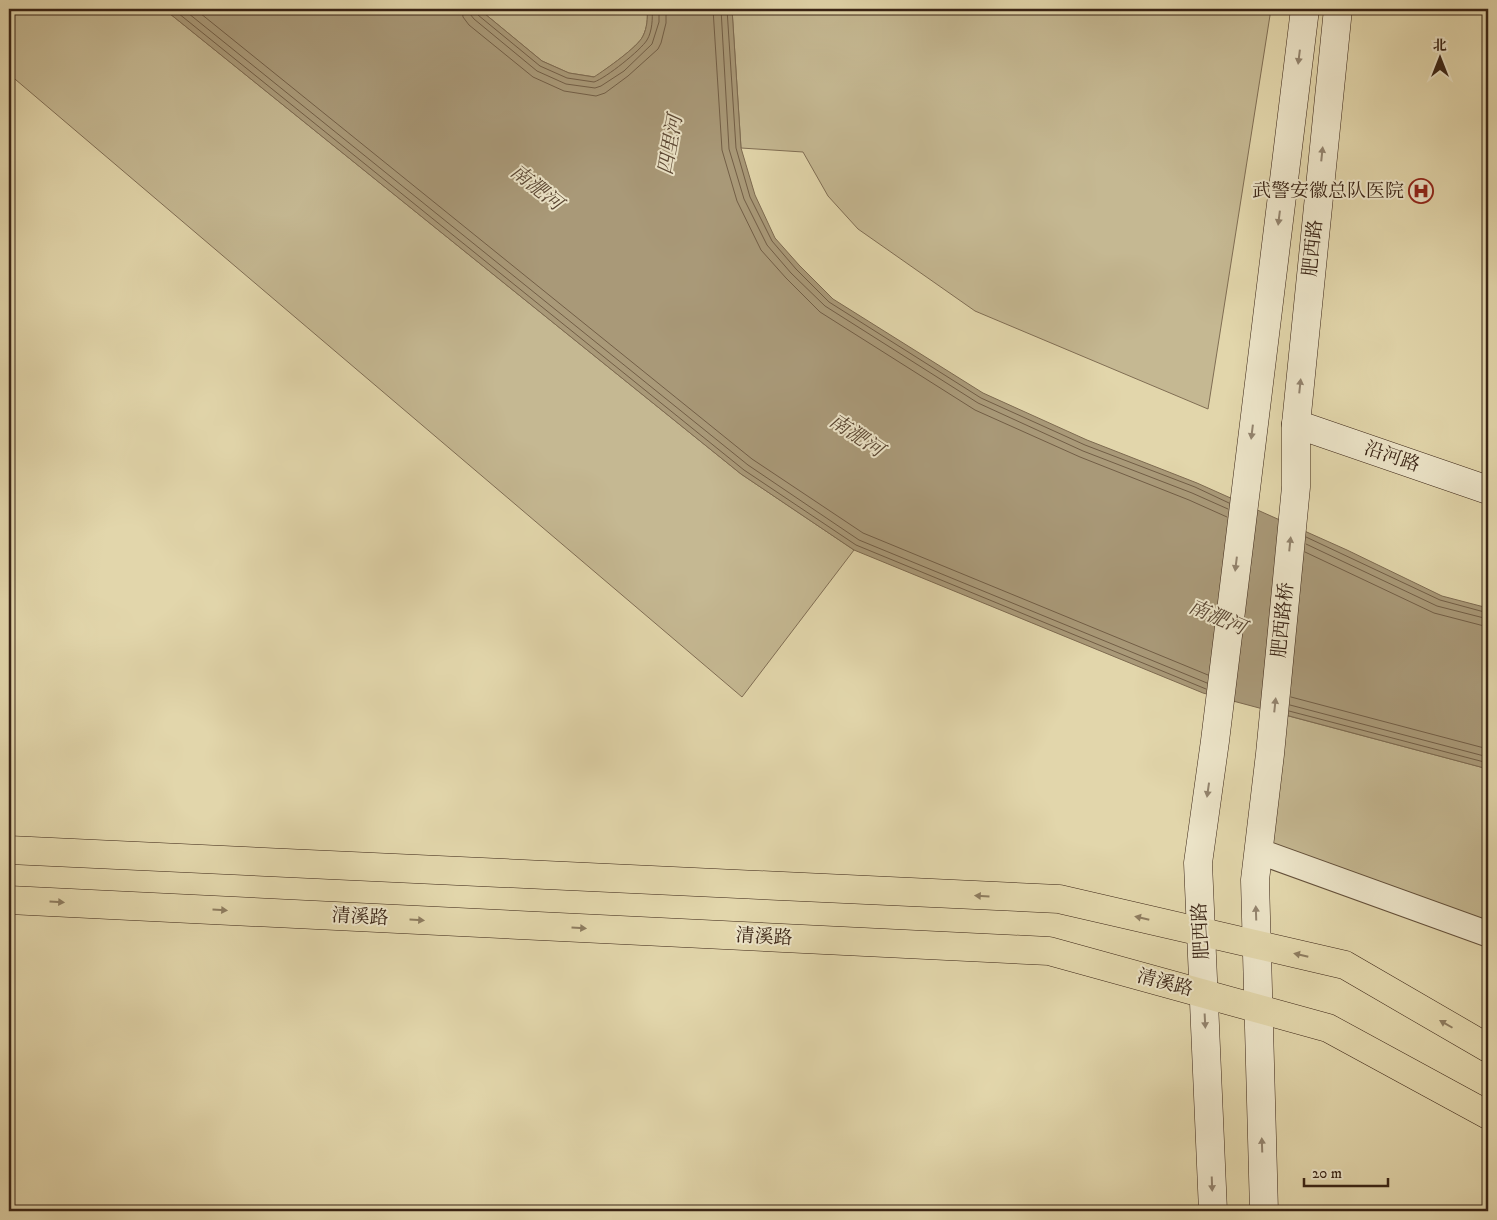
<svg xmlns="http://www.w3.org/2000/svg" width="1497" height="1220" font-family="'IM FELL DW Pica','Noto Serif SC',serif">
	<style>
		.green { fill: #c5b892; stroke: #806e54 }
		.water { fill: #a99978; stroke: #7d6a50 }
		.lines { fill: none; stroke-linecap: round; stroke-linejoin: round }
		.shore { stroke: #725e46; stroke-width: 1 }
		.street-casing { stroke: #64503a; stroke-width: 27 }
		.secondary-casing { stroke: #3a2415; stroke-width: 29 }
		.primary-casing { stroke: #3a2415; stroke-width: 29 }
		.street { stroke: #ece4c8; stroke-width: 25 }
		.secondary { stroke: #ece4c8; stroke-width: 28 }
		.primary { stroke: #e2d6ab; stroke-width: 28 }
		.oneway { fill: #93846e }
		.oneway2 { fill: #8e7d60 }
		.labels { text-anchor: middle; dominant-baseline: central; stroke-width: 4; stroke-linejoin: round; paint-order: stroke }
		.poi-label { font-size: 19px; fill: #3a2415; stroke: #ece4c8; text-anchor: end }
		.street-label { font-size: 19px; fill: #3a2415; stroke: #ece4c8 }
		.water-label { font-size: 20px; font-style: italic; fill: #5b4733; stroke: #ece4c8 }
	</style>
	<rect width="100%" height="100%" fill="#e2d6ab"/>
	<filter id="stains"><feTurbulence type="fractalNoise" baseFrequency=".004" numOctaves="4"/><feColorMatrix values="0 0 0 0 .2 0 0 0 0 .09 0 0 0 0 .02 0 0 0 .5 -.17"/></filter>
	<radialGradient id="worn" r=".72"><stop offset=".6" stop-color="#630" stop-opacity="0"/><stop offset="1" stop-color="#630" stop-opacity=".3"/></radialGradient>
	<g class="green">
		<path d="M 9,9 L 164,9 L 741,474 L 854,550 L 742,697 L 9,74 Z"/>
		<path d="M 479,9 L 647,9 C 648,18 647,28 643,36 C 638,47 606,69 595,77 L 569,73 L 542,61 Z"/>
		<path d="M 732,9 L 1271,9 L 1208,409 L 975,311 L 858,229 L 828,196 L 803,152 L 741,148 Z"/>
		<path d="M 1281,714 L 1488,769 L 1488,934 L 1258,851 Z"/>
	</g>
	<path class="water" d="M 164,9 L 479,9 L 542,61 L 569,73 L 594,77 C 606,69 638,47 643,36 C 647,28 648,18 647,9 L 732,9 L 741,148 L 755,195 L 775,238 L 799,265 L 833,299 L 983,393 L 1087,440 L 1197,483 L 1347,550 L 1442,596 L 1488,608 L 1488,769 L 1203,693 L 854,550 L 741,474 Z"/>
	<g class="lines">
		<g class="shore">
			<path d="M 173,9 L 744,470 L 856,545 L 1206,689"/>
			<path d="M 183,9 L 748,465 L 859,540 L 1207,683"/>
			<path d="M 195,9 L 752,459 L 863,533 L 1208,675"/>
			<path d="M 462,9 L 463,17 L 469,25 L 533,77 L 564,91 L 596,96 L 605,93 L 628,76 L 658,49 L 661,43 L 666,23 L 666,9"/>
			<path d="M 470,9 L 470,14 L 474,19 L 537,71 L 566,84 L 595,88 L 601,86 L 624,71 L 652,44 L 659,22 L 659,9"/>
			<path d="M 476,9 L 478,15 L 540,66 L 567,78 L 594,82 C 606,78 641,50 647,40 C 652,32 653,18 652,9"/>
			<path d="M 713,9 L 722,150 L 737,201 L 761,250 L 786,278 L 820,312 L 975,410 L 1080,457 L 1189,500 L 1227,517"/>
			<path d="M 721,9 L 729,149 L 744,199 L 767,245 L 791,273 L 825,306 L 978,403 L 1083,451 L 1192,493 L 1228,509"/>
			<path d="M 727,9 L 736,148 L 750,197 L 772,241 L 796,269 L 829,302 L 981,398 L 1085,445 L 1195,487 L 1229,503"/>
			<path d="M 1306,537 L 1440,600 L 1488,613"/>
			<path d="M 1306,544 L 1437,606 L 1488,619"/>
			<path d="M 1305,552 L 1434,613 L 1488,627"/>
			<path d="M 1291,697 L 1488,749"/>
			<path d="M 1290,705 L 1488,757"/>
			<path d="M 1289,711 L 1488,763"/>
		</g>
		<defs>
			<path id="street" d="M 1258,851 L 1488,934"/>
			<g id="secondary">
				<path d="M 1296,424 L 1488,490"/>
				<path d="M 1213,1211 L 1198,863 L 1215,741 L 1305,9"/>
				<path d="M 1264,1211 L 1255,880 L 1270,754 L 1296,487 L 1296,424 L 1338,9"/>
			</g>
			<g id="primary">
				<path d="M 9,850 L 1059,899 L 1345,965 L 1488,1048"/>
				<path d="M 9,900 L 1049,951 L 1328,1028 L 1488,1115"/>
			</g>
		</defs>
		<use href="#street" class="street-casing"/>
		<use href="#secondary" class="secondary-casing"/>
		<use href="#primary" class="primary-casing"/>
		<use href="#street" class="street"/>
		<use href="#secondary" class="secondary"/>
		<use href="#primary" class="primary"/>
	</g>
	<defs><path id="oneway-solid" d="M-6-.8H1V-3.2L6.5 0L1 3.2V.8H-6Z" transform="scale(1.25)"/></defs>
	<g class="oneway">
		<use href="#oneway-solid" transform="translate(1299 57) rotate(97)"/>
		<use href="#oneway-solid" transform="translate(1322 154) rotate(-84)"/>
		<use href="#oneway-solid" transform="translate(1279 218) rotate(97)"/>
		<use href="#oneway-solid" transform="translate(1300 386) rotate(-84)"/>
		<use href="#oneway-solid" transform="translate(1252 432) rotate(97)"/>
		<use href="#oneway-solid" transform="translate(1290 544) rotate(-84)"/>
		<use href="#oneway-solid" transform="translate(1236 564) rotate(97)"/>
		<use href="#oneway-solid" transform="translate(1275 705) rotate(-84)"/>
		<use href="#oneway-solid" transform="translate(1208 790) rotate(98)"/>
		<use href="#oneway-solid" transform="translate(1256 913) rotate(-92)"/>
		<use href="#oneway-solid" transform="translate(1205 1021) rotate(87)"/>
		<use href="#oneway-solid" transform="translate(1262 1145) rotate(-92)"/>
		<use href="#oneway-solid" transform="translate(1212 1184) rotate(88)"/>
	</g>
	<g class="oneway2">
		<use href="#oneway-solid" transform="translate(982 896) rotate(-177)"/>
		<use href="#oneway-solid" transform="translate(57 902) rotate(3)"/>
		<use href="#oneway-solid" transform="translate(220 910) rotate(3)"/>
		<use href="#oneway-solid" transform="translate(1142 918) rotate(-167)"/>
		<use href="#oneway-solid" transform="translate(417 920) rotate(3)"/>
		<use href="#oneway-solid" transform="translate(579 928) rotate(3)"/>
		<use href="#oneway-solid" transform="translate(1301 955) rotate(-167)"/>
		<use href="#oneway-solid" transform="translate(1446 1024) rotate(-150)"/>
	</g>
	<defs>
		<symbol id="hospital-ring" viewBox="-11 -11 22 22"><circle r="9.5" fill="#ece4c8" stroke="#8f2418" stroke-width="1.5"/><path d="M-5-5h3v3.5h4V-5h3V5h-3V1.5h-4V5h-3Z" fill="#8f2418"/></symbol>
	</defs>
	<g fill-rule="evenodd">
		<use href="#hospital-ring" x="1407" y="177" width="28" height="28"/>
	</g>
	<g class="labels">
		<g class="poi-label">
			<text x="1404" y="191">武警安徽总队医院</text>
		</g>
		<g class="street-label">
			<text transform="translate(1313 248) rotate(-84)">肥西路</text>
			<text transform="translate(1392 457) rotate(19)">沿河路</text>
			<text transform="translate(1283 620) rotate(-84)">肥西路桥</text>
			<text transform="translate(360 917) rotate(3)">清溪路</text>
			<text transform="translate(1201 931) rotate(-93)">肥西路</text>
			<text transform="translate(764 937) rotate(3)">清溪路</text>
			<text transform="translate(1165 983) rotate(15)">清溪路</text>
		</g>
		<g class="water-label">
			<text transform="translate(671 145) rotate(-80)">四里河</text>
			<text transform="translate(536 188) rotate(39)">南淝河</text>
			<text transform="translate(856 436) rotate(34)">南淝河</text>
			<text transform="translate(1217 618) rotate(23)">南淝河</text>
		</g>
	</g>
	<rect width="1497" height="1220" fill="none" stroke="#e2d6ab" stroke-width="30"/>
	<rect x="10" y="10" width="1477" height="1200" fill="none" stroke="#3a2415" stroke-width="2.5"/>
	<rect x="15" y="15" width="1467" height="1190" fill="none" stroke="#3a2415"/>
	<g transform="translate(1440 58)" stroke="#ece4c8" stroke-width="4" paint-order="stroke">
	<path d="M0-4L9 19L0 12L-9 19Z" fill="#3a2415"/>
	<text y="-8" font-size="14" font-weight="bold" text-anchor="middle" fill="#3a2415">北</text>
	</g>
	<path d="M1304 1178v8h84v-8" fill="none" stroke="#3a2415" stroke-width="2.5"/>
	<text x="1312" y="1178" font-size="15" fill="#3a2415" stroke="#ece4c8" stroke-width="4" paint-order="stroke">20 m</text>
	<rect width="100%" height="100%" filter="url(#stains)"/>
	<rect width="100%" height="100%" fill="url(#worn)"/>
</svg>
